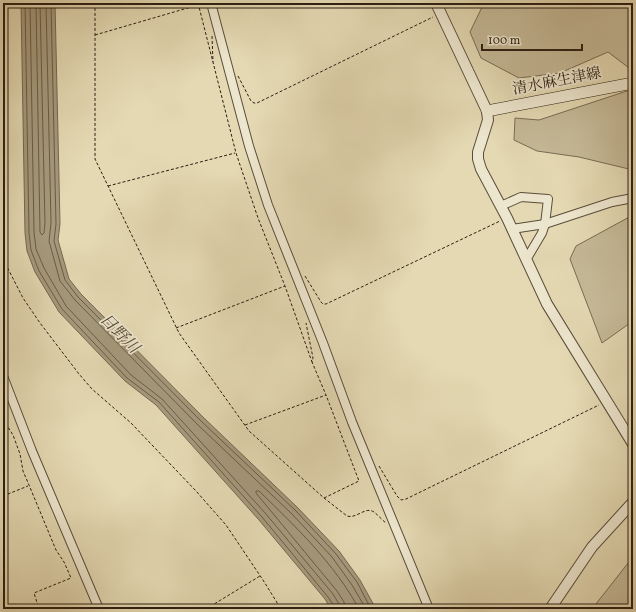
<svg xmlns="http://www.w3.org/2000/svg" width="636" height="612" font-family="Vollkorn,'Noto Serif JP',serif">
	<style>
		.green { fill: #c5b997; stroke: #786c54 }
		.water { fill: #a5997c; stroke: #756851 }
		.lines { fill: none; stroke-linecap: round; stroke-linejoin: round }
		.shore { stroke: #685c46; stroke-width: 1 }
		.minor-casing { stroke: #5a4d3a; stroke-width: 10 }
		.tertiary-casing { stroke: #5a4d3a; stroke-width: 12 }
		.secondary-casing { stroke: #2c1e11; stroke-width: 12 }
		.path { stroke: #2c1e11; stroke-width: 1; stroke-dasharray: 3 2; stroke-linecap: butt }
		.minor { stroke: #ede6ce; stroke-width: 8 }
		.tertiary { stroke: #ede6ce; stroke-width: 10 }
		.secondary { stroke: #ede6ce; stroke-width: 11 }
		.labels { text-anchor: middle; dominant-baseline: central; stroke-width: 3.5; stroke-linejoin: round; paint-order: stroke }
		.street-label { font-size: 15px; fill: #2c1e11; stroke: #ede6ce }
		.water-label { font-size: 16px; font-style: italic; fill: #564936; stroke: #ede6ce }
	</style>
	<rect width="100%" height="100%" fill="#e4d9b3"/>
	<filter id="stains"><feTurbulence type="fractalNoise" baseFrequency=".005" numOctaves="4"/><feColorMatrix values="0 0 0 0 .2 0 0 0 0 .09 0 0 0 0 .02 0 0 0 .5 -.17"/></filter>
	<radialGradient id="worn" r=".72"><stop offset=".6" stop-color="#630" stop-opacity="0"/><stop offset="1" stop-color="#630" stop-opacity=".3"/></radialGradient>
	<g class="green">
		<path d="M 484,3 L 633,3 L 633,71 L 608,52 L 560,73 L 519,78 L 481,58 L 470,32 Z"/>
		<path d="M 633,89 L 633,170 L 579,157 L 537,151 L 514,140 L 515,118 L 539,120 Z"/>
		<path d="M 633,215 L 633,321 L 602,343 L 570,259 L 576,246 Z"/>
		<path d="M 633,557 L 633,609 L 592,609 L 632,558 Z"/>
	</g>
	<path class="water" d="M 21,3 L 55,3 L 60,224 L 58,240 L 69,279 L 81,294 L 204,418 L 298,508 L 339,551 L 360,580 L 376,609 L 331,609 L 325,599 L 259,520 L 156,405 L 125,381 L 59,312 L 35,272 L 27,251 L 25,233 Z"/>
	<g class="lines">
		<g class="shore">
			<path d="M 25,3 L 29,233 L 31,250 L 39,271 L 62,309 L 127,378 L 159,402 L 262,517 L 328,597 L 334,606 L 334,609"/>
			<path d="M 30,3 L 34,232 L 36,249 L 44,268 L 66,306 L 131,375 L 162,399 L 266,514 L 333,594 L 339,604 L 339,609"/>
			<path d="M 36,3 L 40,232 L 42,235 L 44,233 L 45,223 L 40,3"/>
			<path d="M 46,3 L 51,223 L 49,241 L 60,281 L 75,300 L 198,425 L 292,514 L 332,557 L 352,585 L 366,609"/>
			<path d="M 51,3 L 56,224 L 54,241 L 65,280 L 78,297 L 201,421 L 296,511 L 336,554 L 357,582 L 371,609"/>
			<path d="M 345,609 L 344,602 L 337,591 L 256,493 L 256,491 L 259,491 C 296,527 334,563 359,609"/>
		</g>
		<defs>
			<g id="minor">
				<path d="M 211,3 L 249,146 L 268,205 L 323,343 L 352,422 L 429,609"/>
				<path d="M 501,206 L 521,197 L 548,199 L 545,224 L 542,233 L 526,260"/>
				<path d="M 512,229 L 545,224 L 612,202 L 633,198"/>
				<path d="M 3,376 L 32,451 L 99,609"/>
			</g>
			<g id="tertiary">
				<path d="M 436,3 L 487,111 L 488,120 L 478,152 L 478,159 L 481,169 L 507,218 L 547,304 L 633,444"/>
				<path d="M 550,609 L 592,547 L 633,502"/>
			</g>
			<path id="secondary" d="M 487,111 L 633,83"/>
		</defs>
		<use href="#minor" class="minor-casing"/>
		<use href="#tertiary" class="tertiary-casing"/>
		<use href="#secondary" class="secondary-casing"/>
		<g class="path">
			<path d="M 94,3 L 95,9 L 95,159 L 179,333 L 249,431 L 324,498 L 347,516 C 357,519 365,506 374,512 C 378,515 382,520 386,523"/>
			<path d="M 198,3 L 236,153 L 258,218 L 285,286 L 312,362"/>
			<path d="M 95,35 L 198,5"/>
			<path d="M 212,36 L 213,62"/>
			<path d="M 238,76 L 251,101 L 254,103 L 257,103 L 433,17"/>
			<path d="M 108,186 L 235,153"/>
			<path d="M 3,259 L 23,298 L 40,323 L 79,374 L 92,389 L 131,423 L 196,491 L 226,525 L 263,580 L 281,609"/>
			<path d="M 305,276 L 321,302 L 323,304 L 326,304 L 500,221"/>
			<path d="M 176,328 L 285,286"/>
			<path d="M 3,419 L 13,435 L 20,454 L 23,471 L 29,485 L 56,550 L 64,562 L 71,578 L 34,593 L 39,609"/>
			<path d="M 245,425 L 326,395 L 312,362 L 313,358 L 306,323"/>
			<path d="M 379,466 L 397,496 L 401,500 L 406,499 L 599,405"/>
			<path d="M 3,496 L 28,486"/>
			<path d="M 324,498 L 359,481 L 326,395"/>
			<path d="M 206,609 L 260,576"/>
		</g>
		<use href="#minor" class="minor"/>
		<use href="#tertiary" class="tertiary"/>
		<use href="#secondary" class="secondary"/>
	</g>
	<g class="labels">
		<g class="street-label">
			<text transform="translate(557 82) rotate(-11)">清水麻生津線</text>
		</g>
		<g class="water-label">
			<text transform="translate(119 334) rotate(45)">日野川</text>
		</g>
	</g>
	<rect width="636" height="612" fill="none" stroke="#e4d9b3" stroke-width="16"/>
	<rect x="4" y="4" width="628" height="604" fill="none" stroke="#2c1e11" stroke-width="2"/>
	<rect x="8" y="8" width="620" height="596" fill="none" stroke="#2c1e11"/>
	<path d="M482 44v6h100v-6" fill="none" stroke="#2c1e11" stroke-width="2"/>
	<text x="488" y="44" font-size="12" fill="#2c1e11" stroke="#ede6ce" stroke-width="3" paint-order="stroke">100 m</text>
	<rect width="100%" height="100%" filter="url(#stains)"/>
	<rect width="100%" height="100%" fill="url(#worn)"/>
</svg>
